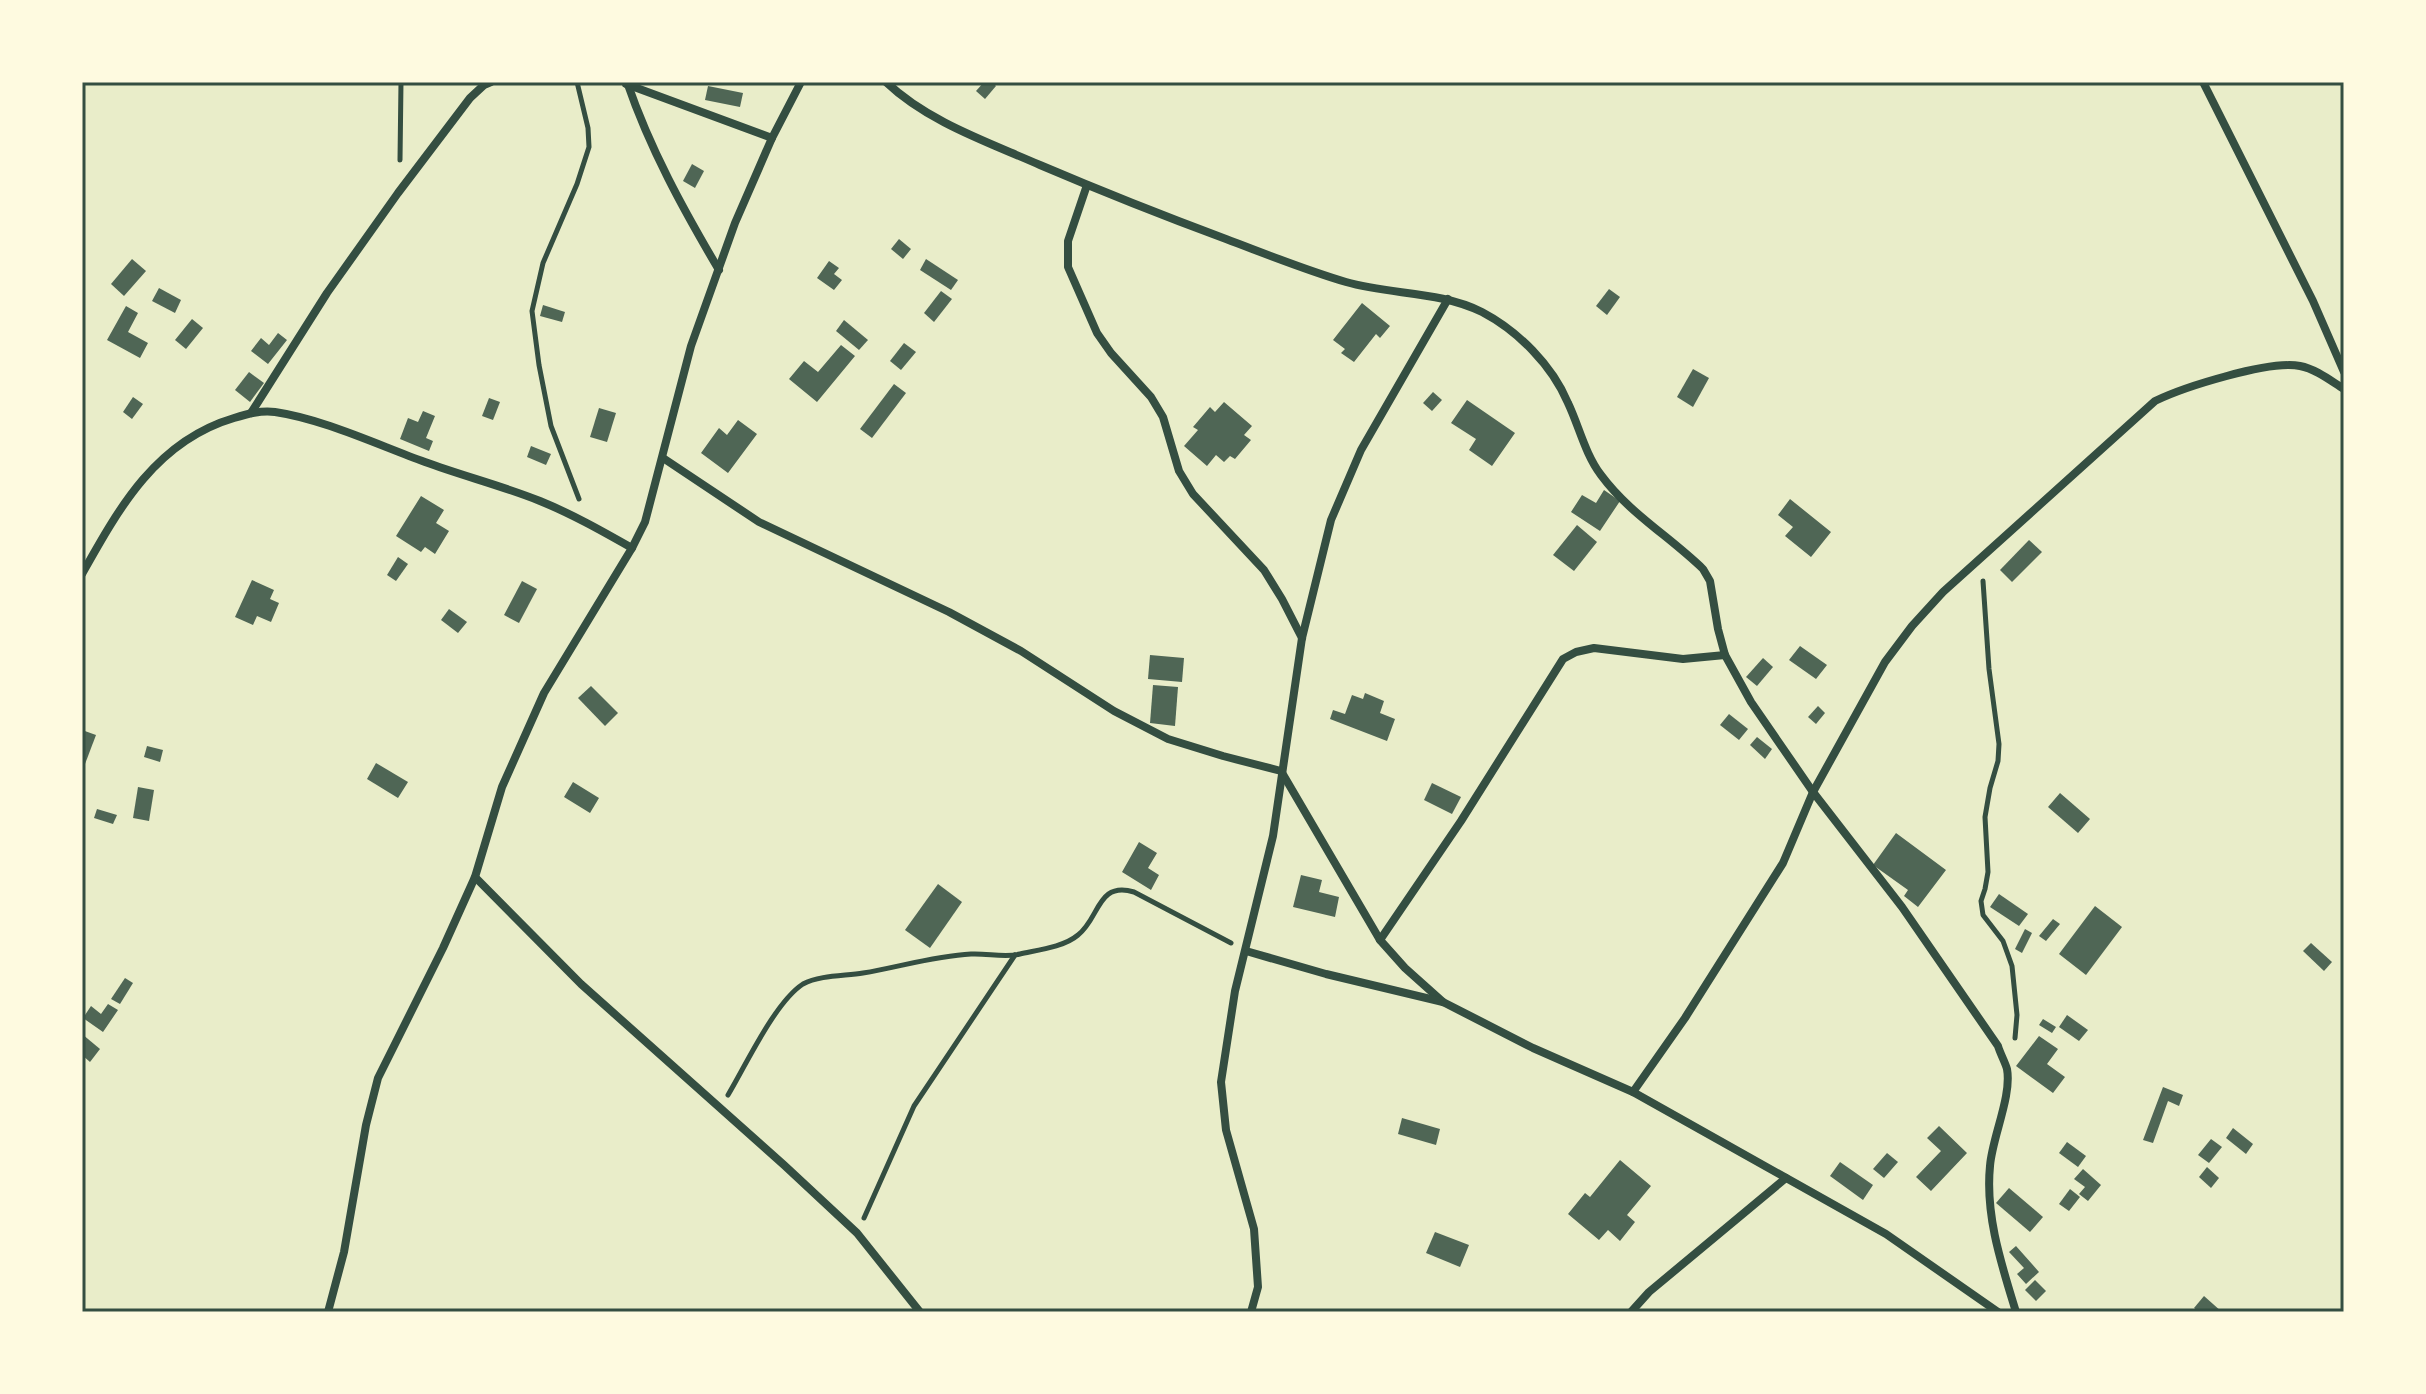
<svg xmlns="http://www.w3.org/2000/svg" width="2426" height="1394" font-family="Rubik,sans-serif">
	<style>
		.building { fill: #4f6655 }
		.lines { fill: none; stroke-linecap: round; stroke-linejoin: round }
		.path { stroke: #344e41; stroke-width: 5 }
		.minor { stroke: #344e41; stroke-width: 8 }
		.neatline { fill: none; stroke: #344e41; stroke-width: 3 }
	</style>
	<rect width="100%" height="100%" fill="#e9edc9"/>
	<g class="building">
		<path d="M 984,82 L 992,82 L 996,86 L 985,99 L 976,91 Z"/>
		<path d="M 708,86 L 743,93 L 740,107 L 705,100 Z"/>
		<path d="M 692,164 L 704,171 L 695,188 L 683,181 Z"/>
		<path d="M 899,239 L 911,249 L 903,259 L 891,249 Z"/>
		<path d="M 132,259 L 146,271 L 124,296 L 111,284 Z"/>
		<path d="M 926,259 L 958,280 L 951,290 L 920,270 Z"/>
		<path d="M 829,261 L 839,268 L 834,274 L 842,280 L 834,290 L 817,278 Z"/>
		<path d="M 159,288 L 181,300 L 175,313 L 152,301 Z"/>
		<path d="M 1609,289 L 1620,297 L 1607,315 L 1596,306 Z"/>
		<path d="M 941,291 L 952,299 L 934,322 L 924,313 Z"/>
		<path d="M 1362,303 L 1390,326 L 1380,338 L 1376,334 L 1354,362 L 1341,353 L 1345,349 L 1333,340 Z"/>
		<path d="M 543,305 L 565,312 L 562,322 L 540,316 Z"/>
		<path d="M 126,306 L 138,313 L 128,332 L 148,343 L 140,358 L 107,340 Z"/>
		<path d="M 192,319 L 203,328 L 186,349 L 175,340 Z"/>
		<path d="M 844,320 L 868,340 L 859,350 L 836,331 Z"/>
		<path d="M 278,333 L 287,340 L 268,364 L 251,351 L 261,338 L 269,345 Z"/>
		<path d="M 904,343 L 916,352 L 901,370 L 890,361 Z"/>
		<path d="M 841,345 L 855,356 L 817,402 L 789,379 L 804,361 L 818,372 Z"/>
		<path d="M 1693,369 L 1709,378 L 1693,407 L 1677,397 Z"/>
		<path d="M 249,372 L 264,383 L 250,402 L 235,390 Z"/>
		<path d="M 894,384 L 906,393 L 872,438 L 860,429 Z"/>
		<path d="M 1433,392 L 1442,400 L 1432,411 L 1423,403 Z"/>
		<path d="M 133,397 L 143,404 L 132,419 L 123,412 Z"/>
		<path d="M 489,398 L 500,402 L 493,420 L 482,416 Z"/>
		<path d="M 1467,400 L 1515,433 L 1492,466 L 1469,450 L 1476,439 L 1451,423 Z"/>
		<path d="M 1224,402 L 1252,426 L 1244,435 L 1251,440 L 1235,459 L 1230,456 L 1224,462 L 1216,455 L 1207,466 L 1184,446 L 1198,430 L 1193,427 L 1210,407 L 1215,412 Z"/>
		<path d="M 599,408 L 616,413 L 607,442 L 590,437 Z"/>
		<path d="M 423,411 L 435,416 L 426,438 L 433,441 L 429,451 L 400,439 L 408,418 L 418,422 Z"/>
		<path d="M 738,420 L 757,434 L 728,473 L 701,453 L 719,428 L 727,435 Z"/>
		<path d="M 531,446 L 551,454 L 546,465 L 527,457 Z"/>
		<path d="M 1604,490 L 1620,501 L 1600,531 L 1571,512 L 1582,495 L 1596,503 Z"/>
		<path d="M 421,496 L 444,510 L 436,523 L 449,531 L 435,554 L 425,547 L 421,552 L 396,536 Z"/>
		<path d="M 1790,499 L 1831,532 L 1811,557 L 1785,536 L 1793,527 L 1778,515 Z"/>
		<path d="M 1577,525 L 1597,542 L 1574,571 L 1553,555 Z"/>
		<path d="M 2029,540 L 2042,552 L 2012,582 L 2000,570 Z"/>
		<path d="M 398,557 L 408,564 L 396,581 L 387,575 Z"/>
		<path d="M 252,580 L 274,590 L 270,599 L 279,603 L 271,622 L 257,616 L 253,625 L 235,617 Z"/>
		<path d="M 522,581 L 537,589 L 519,623 L 504,615 Z"/>
		<path d="M 449,609 L 467,622 L 458,633 L 441,620 Z"/>
		<path d="M 1800,646 L 1827,665 L 1816,679 L 1789,660 Z"/>
		<path d="M 1150,655 L 1184,658 L 1182,682 L 1148,679 Z"/>
		<path d="M 1763,658 L 1773,667 L 1757,686 L 1746,677 Z"/>
		<path d="M 1153,685 L 1178,687 L 1175,726 L 1150,723 Z"/>
		<path d="M 591,686 L 618,713 L 605,726 L 578,698 Z"/>
		<path d="M 1365,693 L 1384,701 L 1380,713 L 1395,719 L 1387,741 L 1330,719 L 1333,710 L 1345,714 L 1352,695 L 1363,699 Z"/>
		<path d="M 1818,706 L 1825,713 L 1816,724 L 1808,717 Z"/>
		<path d="M 1729,714 L 1748,729 L 1739,740 L 1720,725 Z"/>
		<path d="M 82,730 L 96,735 L 82,772 Z"/>
		<path d="M 1757,737 L 1772,749 L 1765,759 L 1750,745 Z"/>
		<path d="M 147,746 L 163,750 L 160,762 L 144,757 Z"/>
		<path d="M 376,763 L 408,782 L 398,798 L 367,779 Z"/>
		<path d="M 573,782 L 599,798 L 590,813 L 564,797 Z"/>
		<path d="M 1432,783 L 1461,797 L 1452,814 L 1424,800 Z"/>
		<path d="M 138,787 L 154,790 L 149,821 L 133,818 Z"/>
		<path d="M 2060,793 L 2090,819 L 2078,833 L 2048,807 Z"/>
		<path d="M 97,809 L 117,815 L 113,824 L 94,818 Z"/>
		<path d="M 1896,833 L 1946,870 L 1918,907 L 1904,896 L 1908,890 L 1873,865 Z"/>
		<path d="M 1139,842 L 1157,853 L 1148,868 L 1159,875 L 1151,890 L 1122,872 Z"/>
		<path d="M 1301,875 L 1322,880 L 1319,892 L 1339,897 L 1335,917 L 1293,907 Z"/>
		<path d="M 938,884 L 962,902 L 930,948 L 905,930 Z"/>
		<path d="M 1999,894 L 2028,914 L 2019,926 L 1990,907 Z"/>
		<path d="M 2095,906 L 2122,927 L 2086,975 L 2059,954 Z"/>
		<path d="M 2053,919 L 2060,924 L 2046,941 L 2039,936 Z"/>
		<path d="M 2025,929 L 2032,933 L 2022,953 L 2015,949 Z"/>
		<path d="M 2311,943 L 2332,962 L 2324,971 L 2303,951 Z"/>
		<path d="M 125,978 L 133,983 L 120,1004 L 111,999 Z"/>
		<path d="M 108,1004 L 118,1010 L 103,1032 L 83,1018 L 91,1006 L 101,1014 Z"/>
		<path d="M 2067,1015 L 2088,1030 L 2079,1041 L 2059,1027 Z"/>
		<path d="M 2043,1019 L 2056,1027 L 2052,1033 L 2039,1025 Z"/>
		<path d="M 82,1034 L 100,1049 L 90,1062 L 82,1055 Z"/>
		<path d="M 2039,1036 L 2058,1049 L 2047,1064 L 2065,1077 L 2053,1093 L 2016,1066 Z"/>
		<path d="M 2163,1087 L 2183,1095 L 2179,1106 L 2168,1101 L 2153,1143 L 2143,1140 Z"/>
		<path d="M 1402,1118 L 1440,1129 L 1436,1145 L 1398,1134 Z"/>
		<path d="M 1939,1126 L 1967,1153 L 1931,1191 L 1916,1177 L 1941,1151 L 1927,1138 Z"/>
		<path d="M 2233,1128 L 2253,1144 L 2246,1154 L 2226,1138 Z"/>
		<path d="M 2211,1139 L 2222,1147 L 2209,1163 L 2198,1155 Z"/>
		<path d="M 2067,1142 L 2086,1156 L 2078,1167 L 2059,1153 Z"/>
		<path d="M 1887,1153 L 1898,1162 L 1884,1178 L 1873,1169 Z"/>
		<path d="M 1620,1160 L 1651,1186 L 1627,1215 L 1635,1222 L 1620,1241 L 1608,1230 L 1599,1240 L 1568,1214 L 1585,1193 L 1590,1197 Z"/>
		<path d="M 1840,1162 L 1873,1185 L 1863,1200 L 1830,1176 Z"/>
		<path d="M 2207,1167 L 2219,1178 L 2211,1188 L 2199,1177 Z"/>
		<path d="M 2083,1169 L 2101,1185 L 2088,1201 L 2079,1194 L 2085,1187 L 2074,1179 Z"/>
		<path d="M 2009,1188 L 2043,1217 L 2030,1232 L 1996,1203 Z"/>
		<path d="M 2070,1189 L 2080,1197 L 2069,1211 L 2059,1204 Z"/>
		<path d="M 1435,1232 L 1469,1245 L 1460,1267 L 1426,1253 Z"/>
		<path d="M 2016,1246 L 2039,1272 L 2026,1284 L 2017,1274 L 2024,1268 L 2009,1252 Z"/>
		<path d="M 2035,1280 L 2046,1291 L 2036,1301 L 2025,1290 Z"/>
		<path d="M 2204,1296 L 2222,1312 L 2199,1312 L 2194,1308 Z"/>
	</g>
	<g class="lines">
		<g class="path">
			<path d="M 577,82 L 588,128 L 589,147 L 577,184 L 543,263 L 532,311 L 539,365 L 551,426 L 579,499"/>
			<path d="M 400,160 L 401,82"/>
			<path d="M 1983,581 L 1989,669 L 1999,744 L 1998,761 L 1990,788 L 1985,817 L 1988,872 L 1985,889 L 1981,901 L 1983,915 L 2003,941 L 2012,966 L 2017,1015 L 2015,1038"/>
			<path d="M 728,1095 C 746,1065 775,1002 803,984 C 820,975 845,976 863,973 C 899,967 934,956 971,954 C 987,953 1005,958 1020,954 C 1038,950 1064,947 1078,935 C 1100,918 1097,881 1134,892 L 1231,943"/>
			<path d="M 864,1218 L 914,1106 L 1015,955"/>
		</g>
		<g class="minor">
			<path d="M 627,82 C 650,149 683,209 719,270"/>
			<path d="M 886,82 C 928,122 988,142 1040,165 C 1101,191 1164,216 1226,239 C 1266,254 1305,270 1346,282 C 1391,295 1440,291 1482,312 C 1518,331 1552,365 1568,403 C 1579,426 1585,454 1601,475 C 1629,513 1669,536 1703,569 L 1710,581 L 1718,629 L 1725,655 L 1751,702 L 1813,792 L 1902,907 L 1998,1046 C 2000,1053 2005,1062 2007,1069 C 2012,1096 1992,1138 1990,1166 C 1985,1216 2002,1266 2016,1312"/>
			<path d="M 2203,82 L 2313,301 L 2344,372"/>
			<path d="M 626,84 L 772,138"/>
			<path d="M 1087,185 L 1068,241 L 1068,267 L 1097,333 L 1111,353 L 1151,397 L 1163,417 L 1179,471 L 1193,494 L 1264,570 L 1282,599 L 1302,638"/>
			<path d="M 251,413 L 327,293 L 398,193 L 470,98 L 484,85 L 491,82"/>
			<path d="M 663,458 L 759,522 L 949,612 L 1021,651 L 1114,711 L 1168,739 L 1223,756 L 1281,771 L 1380,940 L 1405,968 L 1443,1002"/>
			<path d="M 82,574 C 119,508 156,441 234,418 C 247,414 261,410 275,412 C 323,419 378,445 425,462 C 463,476 503,486 540,501 C 572,514 602,531 632,548"/>
			<path d="M 475,877 L 581,984 L 784,1165 L 857,1233 L 920,1312"/>
			<path d="M 1380,940 L 1461,821 L 1563,659 L 1576,652 L 1594,648 L 1683,659 L 1725,655"/>
			<path d="M 1246,951 L 1326,974 L 1443,1002 L 1533,1048 L 1633,1092 L 1886,1234 L 1998,1312"/>
			<path d="M 1633,1092 L 1685,1018 L 1783,863 L 1813,792 L 1885,662 L 1912,626 L 1943,592 L 2155,401 C 2184,387 2269,360 2300,366 C 2316,369 2331,381 2344,389"/>
			<path d="M 328,1312 L 344,1252 L 366,1125 L 378,1078 L 443,948 L 475,877 L 502,787 L 544,693 L 632,548 L 645,522 L 691,346 L 735,223 L 772,138 L 801,82"/>
			<path d="M 1251,1312 L 1258,1287 L 1254,1229 L 1226,1130 L 1221,1082 L 1235,991 L 1273,836 L 1302,638 L 1331,520 L 1361,450 L 1448,299"/>
			<path d="M 1631,1312 L 1649,1292 L 1786,1178"/>
		</g>
	</g>
	<rect width="2426" height="1394" fill="none" stroke="#fefae0" stroke-width="168"/>
	<rect x="84" y="84" width="2258" height="1226" class="neatline"/>
</svg>
